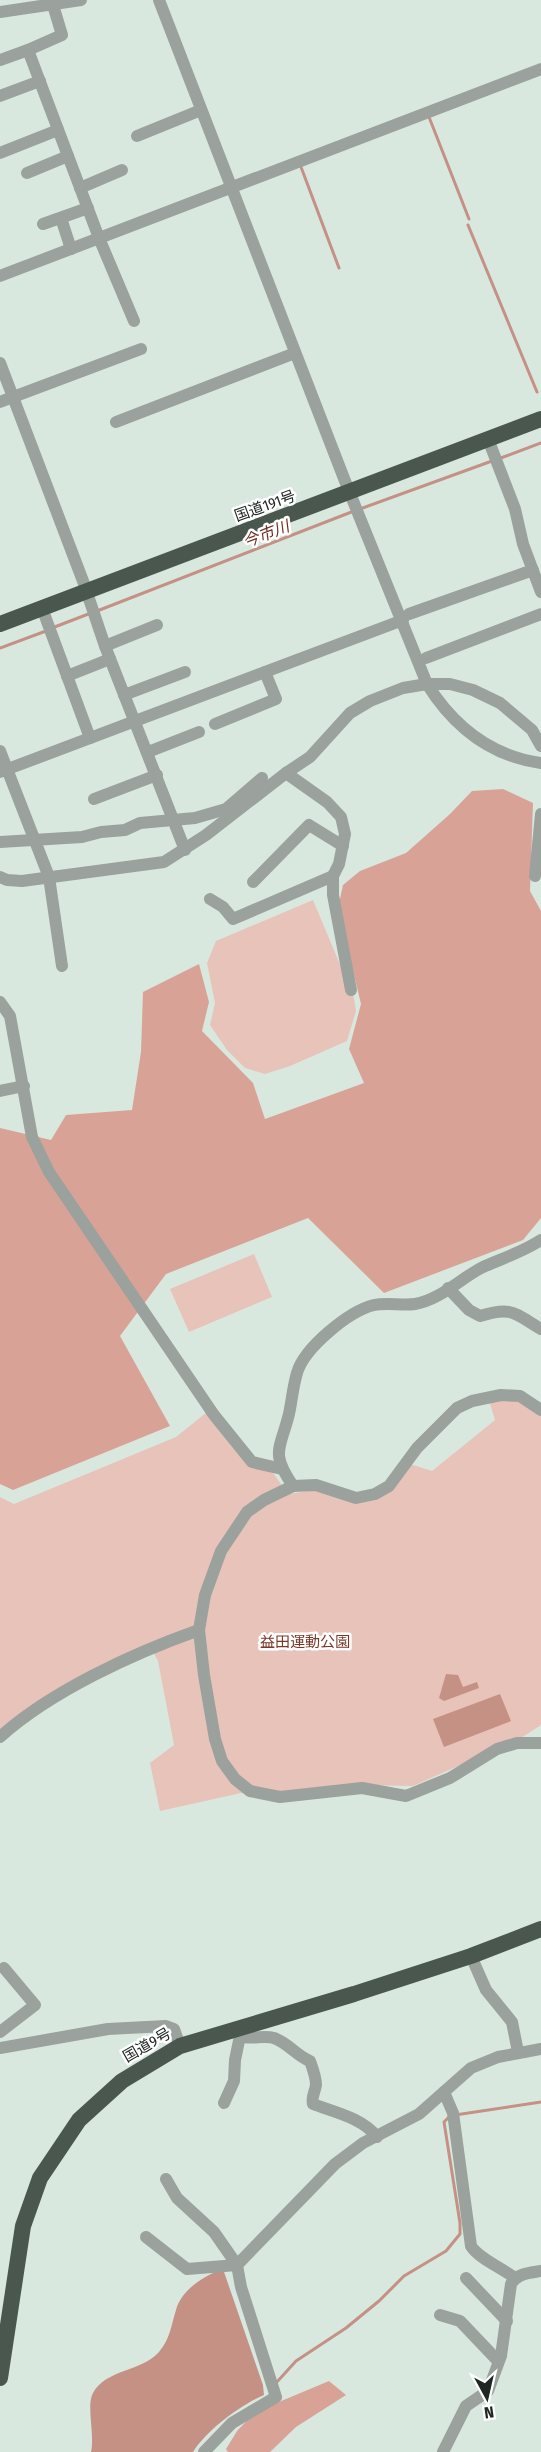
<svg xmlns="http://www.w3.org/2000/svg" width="541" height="2452" font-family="'Fira Sans Condensed','Noto Sans JP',sans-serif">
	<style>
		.green { fill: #e7c3ba }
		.forest { fill: #d8a396 }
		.water { fill: #c59184 }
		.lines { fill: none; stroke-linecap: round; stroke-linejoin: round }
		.stream { stroke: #c59184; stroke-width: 3 }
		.minor { stroke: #9ba19d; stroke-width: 12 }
		.highway { stroke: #49574f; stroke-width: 16 }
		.labels { text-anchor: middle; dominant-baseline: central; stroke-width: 5; stroke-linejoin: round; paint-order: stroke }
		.street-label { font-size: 15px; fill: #202623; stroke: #fff }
		.park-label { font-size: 15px; fill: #7a3829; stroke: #fff }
		.water-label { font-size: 16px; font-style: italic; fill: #6e2d1e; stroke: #fff }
	</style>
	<rect width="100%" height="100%" fill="#d9e8df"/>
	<g class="green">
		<path d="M 313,900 L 354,998 L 356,1011 L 347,1041 L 290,1066 L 265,1074 L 245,1068 L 227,1050 L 210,1025 L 215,1003 L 207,963 L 216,941 Z"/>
		<path d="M 254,1254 L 272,1297 L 189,1332 L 170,1289 Z"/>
		<path d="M 518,1399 L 541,1413 L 541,1725 L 521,1738 L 413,1786 L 361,1785 L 280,1797 L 250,1791 L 160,1811 L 150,1763 L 174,1745 L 158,1661 L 150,1646 L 0,1732 L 0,1497 L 14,1504 L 176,1437 L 207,1412 L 249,1464 L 271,1470 L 288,1494 L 314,1490 L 376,1497 L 410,1464 L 432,1471 L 495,1420 L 489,1400 Z"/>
	</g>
	<g class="forest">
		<path d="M 503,789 L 533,803 L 530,891 L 541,911 L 541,1218 L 523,1240 L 384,1293 L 308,1218 L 166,1274 L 120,1336 L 170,1426 L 13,1490 L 0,1484 L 0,1128 L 51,1140 L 66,1115 L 132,1110 L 141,1052 L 143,992 L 199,964 L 209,1002 L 202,1031 L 253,1083 L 265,1119 L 364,1083 L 349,1049 L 361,1004 L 338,908 L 343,885 L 360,871 L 406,853 L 450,814 L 472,791 Z"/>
		<path d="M 329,2381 L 346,2395 L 296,2427 L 270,2452 L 228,2452 L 226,2449 L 237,2431 L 255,2412 Z"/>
	</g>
	<g class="water">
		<path d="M 446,1674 L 458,1675 L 463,1687 L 477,1682 L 479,1688 L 444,1701 L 439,1698 Z"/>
		<path d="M 500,1694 L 511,1721 L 444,1747 L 433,1719 Z"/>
		<path d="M 223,2269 L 263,2385 L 264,2395 C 240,2405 206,2431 193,2452 L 91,2452 C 95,2435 86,2405 93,2393 C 106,2369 141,2372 159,2352 C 170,2339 171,2326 176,2310 C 181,2290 205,2275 223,2269 Z"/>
	</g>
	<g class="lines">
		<g class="stream">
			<path d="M 429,117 L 469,219"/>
			<path d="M 301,167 L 339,268"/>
			<path d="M 468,225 L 537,392"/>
			<path d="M 498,459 L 541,443"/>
			<path d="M 360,509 L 492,461"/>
			<path d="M 97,611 L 354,511"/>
			<path d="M 52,628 L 91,613"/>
			<path d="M 0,648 L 46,631"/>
			<path d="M 455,2115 L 541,2102"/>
			<path d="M 276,2383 L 296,2361 L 346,2328 L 379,2301 L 404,2276 L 446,2251 L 460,2234 L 460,2223 L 444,2122 L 449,2117"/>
		</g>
		<g class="minor">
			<path d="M 159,0 L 345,481 L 427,684 C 454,727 490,756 541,763"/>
			<path d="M 0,12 L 81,0"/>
			<path d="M 28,50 L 62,35 L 53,5"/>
			<path d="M 0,60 L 28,50 L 99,238 L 134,321"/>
			<path d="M 0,96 L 40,81"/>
			<path d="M 137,136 L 201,110"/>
			<path d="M 0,153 L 58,130"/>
			<path d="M 27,173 L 68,156"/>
			<path d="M 80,188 L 122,170"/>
			<path d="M 61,218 L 71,249"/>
			<path d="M 43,224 L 88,208"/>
			<path d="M 0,276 L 541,69"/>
			<path d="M 0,363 L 83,581 L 105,646 L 185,850"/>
			<path d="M 0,402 L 141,349"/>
			<path d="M 116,422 L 295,353"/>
			<path d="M 488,439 L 515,509 L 523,544 L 541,592"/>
			<path d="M 42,608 L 90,738"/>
			<path d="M 409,614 L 533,570"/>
			<path d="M 105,646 L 157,625"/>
			<path d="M 426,658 L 541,614"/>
			<path d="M 67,676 L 110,659"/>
			<path d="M 124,695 L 185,672"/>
			<path d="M 215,724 L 276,699 L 265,672"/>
			<path d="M 0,751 L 49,877 L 62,966"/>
			<path d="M 148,752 L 199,732"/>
			<path d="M 0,772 L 403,620"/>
			<path d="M 286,773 L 327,802 L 341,817 L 345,834 L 339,864 L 333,876 L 333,895 L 351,990"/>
			<path d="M 94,799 L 157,775"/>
			<path d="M 0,842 L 82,837 L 101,832 L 125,830 L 140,823 L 195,818 L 226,809 L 262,778"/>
			<path d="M 535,876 L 541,814"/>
			<path d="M 0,877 L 7,880 L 22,881 L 164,862 L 206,835 L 286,773 L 310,757 L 350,713 L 370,701 L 403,688 L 427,684 L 450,684 L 473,690 L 500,703 L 532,730 L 541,746"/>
			<path d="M 253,882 L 309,825 L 343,846"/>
			<path d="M 210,899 L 223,907 L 233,919 L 333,876"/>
			<path d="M 0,1002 L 10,1016 L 32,1137 L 49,1172 L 214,1415 L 252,1462 L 282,1469"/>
			<path d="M 0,1091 L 24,1086"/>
			<path d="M 448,1288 L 469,1310 L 480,1316 C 512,1306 514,1313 541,1329"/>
			<path d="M 541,1410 L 520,1396 L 501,1395 L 472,1401 L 457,1408 L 417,1448 L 389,1486 L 375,1494 L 356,1498 L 316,1485 L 293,1486 L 264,1500 L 247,1512 L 221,1551 L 205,1595 L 199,1630 L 204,1675 L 215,1739 L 222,1761 L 235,1779 L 250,1791 L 280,1797 L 362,1788 L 406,1796 L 450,1778 L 497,1749 L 517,1743 L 541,1743"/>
			<path d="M 293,1486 C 270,1452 280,1450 289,1414 C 292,1400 293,1386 297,1373 C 304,1348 349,1311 374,1305 C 387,1302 402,1306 415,1304 C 440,1300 461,1278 483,1267 C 503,1258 523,1252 541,1240"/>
			<path d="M 0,1737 C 51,1691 134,1653 199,1630"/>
			<path d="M 471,1956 L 486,1990 L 512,2022 L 518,2052"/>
			<path d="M 237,2029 L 240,2036 C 251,2040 263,2035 274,2038 C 288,2043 297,2056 310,2061 C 313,2069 316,2077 316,2085 C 315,2092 311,2097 313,2104 C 334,2112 363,2118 377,2137"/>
			<path d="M 0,2032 L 35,2005 L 4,1968"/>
			<path d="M 0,2048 L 108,2029 L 166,2026 L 174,2029 L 180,2046"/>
			<path d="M 444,2092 L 453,2113 L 471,2246 C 478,2258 502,2268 515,2278"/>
			<path d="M 224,2103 L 234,2081 L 235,2060 L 240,2036"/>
			<path d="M 166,2179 L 177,2198 L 214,2232 L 237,2265"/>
			<path d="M 146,2237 L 187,2269 L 237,2265"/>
			<path d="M 466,2278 L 507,2321"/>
			<path d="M 440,2315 L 460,2321 L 498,2361"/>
			<path d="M 204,2452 L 232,2423 L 276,2397 L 241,2287 L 237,2265 L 335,2164 L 363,2143 L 419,2114 L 471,2068 L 498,2057 L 541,2049"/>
			<path d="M 443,2452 L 466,2406 L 488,2391 L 501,2356 L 511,2284 C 518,2273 529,2273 541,2271"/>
		</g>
		<g class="highway">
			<path d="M 0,624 L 541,419"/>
			<path d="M 0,2378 L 23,2226 L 40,2178 L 79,2120 L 122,2081 L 180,2046 L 354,1994 L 471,1956 L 541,1929"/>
		</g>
	</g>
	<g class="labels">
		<g class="street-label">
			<text transform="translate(265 506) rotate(-20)">国道191号</text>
			<text transform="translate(147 2045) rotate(-30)">国道9号</text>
		</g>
		<g class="park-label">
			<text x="305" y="1642">益田運動公園</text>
		</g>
		<g class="water-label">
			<text transform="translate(266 534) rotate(-21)">今市川</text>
		</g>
	</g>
	<g transform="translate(487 2398) rotate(172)" stroke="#ffffff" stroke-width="4.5" paint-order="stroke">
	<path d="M0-4.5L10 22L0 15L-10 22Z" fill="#202623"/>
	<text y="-9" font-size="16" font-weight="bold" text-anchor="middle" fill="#202623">N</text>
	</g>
</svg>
